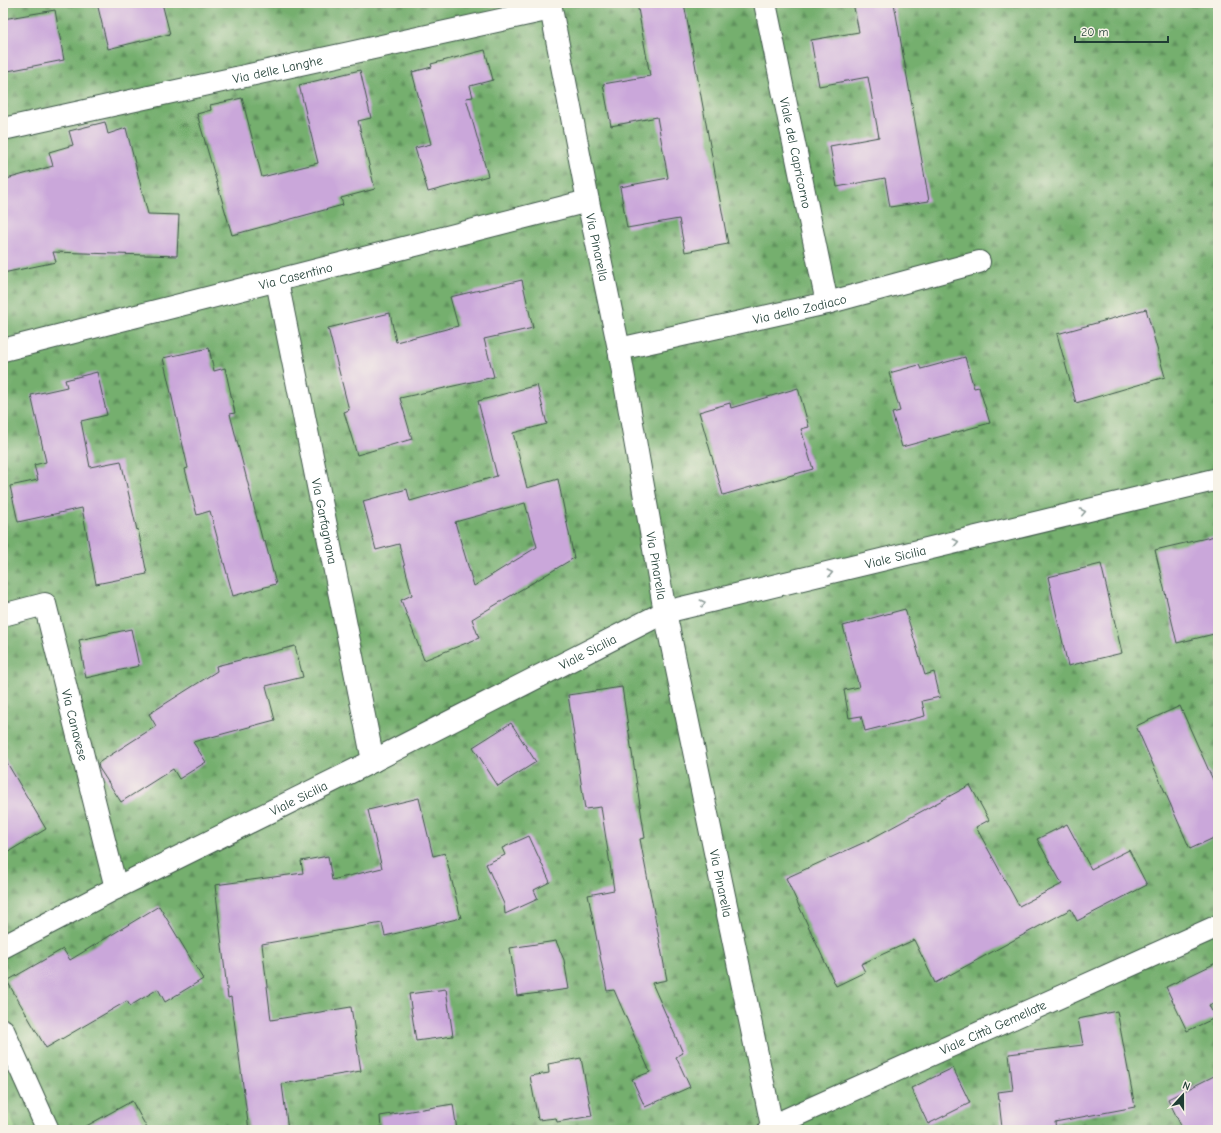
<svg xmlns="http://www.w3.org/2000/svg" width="1221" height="1133" font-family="'Comic Neue',sans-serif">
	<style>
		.forest { fill: url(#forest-firs); stroke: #4a7651 }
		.park { fill: #91cb7f; stroke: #58845a }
		.building { fill: #caa7da; fill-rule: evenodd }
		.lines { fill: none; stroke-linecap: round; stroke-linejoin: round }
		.minor-casing { stroke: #3d5548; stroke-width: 24 }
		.minor { stroke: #fff; stroke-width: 22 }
		.oneway { stroke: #8f9e9a }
		.labels { text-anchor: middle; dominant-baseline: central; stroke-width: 3; stroke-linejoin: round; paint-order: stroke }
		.street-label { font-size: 13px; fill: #1f3d34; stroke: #f7f3e8 }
	</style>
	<defs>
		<pattern id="forest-firs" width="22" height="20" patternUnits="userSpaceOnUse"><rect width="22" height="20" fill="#74af6e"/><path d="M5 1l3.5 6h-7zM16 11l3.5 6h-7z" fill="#5f905b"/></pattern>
	</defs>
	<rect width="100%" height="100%" fill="#f7f3e8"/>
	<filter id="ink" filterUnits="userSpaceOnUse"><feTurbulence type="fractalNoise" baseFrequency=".025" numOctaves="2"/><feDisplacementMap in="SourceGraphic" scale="8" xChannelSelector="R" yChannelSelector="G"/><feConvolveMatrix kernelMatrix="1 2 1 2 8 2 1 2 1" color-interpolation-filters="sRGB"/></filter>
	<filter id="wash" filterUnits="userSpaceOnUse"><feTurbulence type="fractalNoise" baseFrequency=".012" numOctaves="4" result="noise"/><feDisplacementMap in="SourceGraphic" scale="16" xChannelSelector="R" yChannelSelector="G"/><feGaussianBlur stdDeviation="0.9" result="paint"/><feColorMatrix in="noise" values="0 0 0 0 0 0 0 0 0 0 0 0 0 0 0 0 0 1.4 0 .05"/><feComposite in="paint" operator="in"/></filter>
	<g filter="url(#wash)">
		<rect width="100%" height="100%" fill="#eadfbc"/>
		<rect class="forest" x="3" y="3" width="1215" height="1127"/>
		<path class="park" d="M 3,1096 L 17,1130 L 3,1130 Z"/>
		<g id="blocks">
			<g class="building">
				<path d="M 97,3 L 162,3 L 170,34 L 108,49 Z"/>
				<path d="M 637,3 L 684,3 L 728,244 L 685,252 L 679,219 L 627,228 L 620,187 L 668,178 L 657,117 L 611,126 L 603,84 L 650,76 Z"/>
				<path d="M 853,3 L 894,3 L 929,201 L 890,207 L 885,178 L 837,187 L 830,146 L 879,137 L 868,77 L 819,86 L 811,40 L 859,32 Z"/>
				<path d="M 55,10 L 64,60 L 3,72 L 3,19 Z"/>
				<path d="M 485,50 L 493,80 L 470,86 L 473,97 L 466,98 L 488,176 L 428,192 L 415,148 L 431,144 L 412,72 L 432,67 L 431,64 Z"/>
				<path d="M 360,70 L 371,118 L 358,121 L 375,189 L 341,198 L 343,205 L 232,235 L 197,114 L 211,110 L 210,105 L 242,98 L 262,177 L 318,163 L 299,85 Z"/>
				<path d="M 105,122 L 108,134 L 126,128 L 148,214 L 179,215 L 177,256 L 53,252 L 56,262 L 3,273 L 3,180 L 53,166 L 49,152 L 73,145 L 69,131 Z"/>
				<path d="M 522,280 L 533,328 L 484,339 L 494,377 L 400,398 L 412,439 L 357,455 L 344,412 L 349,410 L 328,328 L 390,313 L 396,342 L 458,326 L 450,297 Z"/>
				<path d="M 1146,309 L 1165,377 L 1076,403 L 1057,334 Z"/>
				<path d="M 209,348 L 214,371 L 225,368 L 235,413 L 230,414 L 263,542 L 265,541 L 276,584 L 233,596 L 210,511 L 197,515 L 185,469 L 188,468 L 163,358 Z"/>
				<path d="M 965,357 L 974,388 L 979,387 L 990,423 L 902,447 L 892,413 L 900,411 L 889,373 L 919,365 L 921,369 Z"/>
				<path d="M 97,372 L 107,415 L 81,421 L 90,467 L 121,461 L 137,530 L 138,529 L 147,574 L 96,584 L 82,508 L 18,522 L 10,486 L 38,480 L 34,465 L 46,462 L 31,395 L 67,387 L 65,380 Z"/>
				<path d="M 537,385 L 547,424 L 513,433 L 527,488 L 558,479 L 574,558 L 472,619 L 479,638 L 424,660 L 401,600 L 412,595 L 399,544 L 376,550 L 363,501 L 407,489 L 410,501 L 497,476 L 478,401 ZM 525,503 L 537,547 L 474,586 L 455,522 Z"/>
				<path d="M 798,388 L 809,427 L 801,429 L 813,469 L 723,495 L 699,412 L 730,403 L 731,408 Z"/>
				<path d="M 1215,536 L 1218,550 L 1218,633 L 1177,643 L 1155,550 Z"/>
				<path d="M 1101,564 L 1122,653 L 1068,666 L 1048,577 Z"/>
				<path d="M 905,609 L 925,675 L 934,672 L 940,697 L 922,701 L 925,716 L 865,731 L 861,716 L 849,718 L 844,690 L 859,687 L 843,626 Z"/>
				<path d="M 131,629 L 139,666 L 86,678 L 79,640 Z"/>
				<path d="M 295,646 L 303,677 L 266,686 L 275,720 L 193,742 L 206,762 L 179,779 L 173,769 L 121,802 L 99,768 L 98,763 L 156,726 L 149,714 L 217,671 L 216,666 Z"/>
				<path d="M 622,687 L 645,838 L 640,839 L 667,980 L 652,983 L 683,1053 L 676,1057 L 690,1087 L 645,1107 L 632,1079 L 650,1072 L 614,990 L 607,991 L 588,895 L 614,890 L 601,807 L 585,809 L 568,695 Z"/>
				<path d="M 1180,706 L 1218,791 L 1218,836 L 1190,849 L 1136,726 Z"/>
				<path d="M 511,723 L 536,762 L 498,786 L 473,747 Z"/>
				<path d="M 3,756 L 46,829 L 3,855 Z"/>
				<path d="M 970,785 L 989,820 L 976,827 L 1019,906 L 1062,884 L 1037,839 L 1067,824 L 1091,869 L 1129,850 L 1147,885 L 1077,921 L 1071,909 L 935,983 L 914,940 L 861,964 L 865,972 L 836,986 L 786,878 L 867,841 Z"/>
				<path d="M 419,798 L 433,856 L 445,853 L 461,918 L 385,936 L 382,923 L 262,944 L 271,1020 L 351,1007 L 361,1071 L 282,1084 L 288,1130 L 249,1130 L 231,997 L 228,998 L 215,885 L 303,873 L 301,861 L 328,856 L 332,880 L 382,868 L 368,810 Z"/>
				<path d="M 529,836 L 550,882 L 534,890 L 538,899 L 505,914 L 504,904 L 486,864 L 505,855 L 502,848 Z"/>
				<path d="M 159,906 L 203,979 L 165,1002 L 158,989 L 130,1006 L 127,1001 L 46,1048 L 7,981 L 63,949 L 70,960 Z"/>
				<path d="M 556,941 L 564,960 L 569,989 L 517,996 L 510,948 Z"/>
				<path d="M 1218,962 L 1218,1001 L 1209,1005 L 1215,1018 L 1187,1031 L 1166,987 Z"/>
				<path d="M 446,989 L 453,1036 L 416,1041 L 409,994 Z"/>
				<path d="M 1117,1011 L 1135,1107 L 1055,1122 L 1056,1130 L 1017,1130 L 1017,1126 L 1002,1128 L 998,1092 L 1013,1090 L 1009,1054 L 1083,1045 L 1078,1019 Z"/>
				<path d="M 581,1058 L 592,1116 L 557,1122 L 556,1118 L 538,1120 L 530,1076 L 549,1073 L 548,1064 Z"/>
				<path d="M 953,1068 L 970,1103 L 928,1124 L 911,1088 Z"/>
				<path d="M 1218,1074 L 1218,1125 L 1207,1130 L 1183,1130 L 1168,1099 Z"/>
				<path d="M 132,1101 L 148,1130 L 79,1130 Z"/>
				<path d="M 453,1104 L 457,1130 L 381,1130 L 380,1116 Z"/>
			</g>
		</g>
	</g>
	<g filter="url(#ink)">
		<use href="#blocks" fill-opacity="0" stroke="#3d5548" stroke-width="1"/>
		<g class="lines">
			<defs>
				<g id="minor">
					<path id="s1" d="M 550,3 L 588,201 L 619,349 L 665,612 L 772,1126"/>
					<path id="s2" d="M 765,3 L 827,303"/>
					<path id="s3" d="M 3,129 L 551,9"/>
					<path id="s4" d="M 277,281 L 373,761"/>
					<path id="s5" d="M 619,349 L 827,303 L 979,262"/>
					<path id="s6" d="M 3,350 L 588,201"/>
					<path id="s7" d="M 3,615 L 45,604 L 116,888"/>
					<path id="s8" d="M 3,947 L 116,888 L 373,761 L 665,612 L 1218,479"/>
					<path d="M 3,1030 L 48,1130"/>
					<path id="s9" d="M 769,1130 L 772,1126 L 1218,926"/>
				</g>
			</defs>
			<use href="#minor" class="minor-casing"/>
			<use href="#minor" class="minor"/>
		</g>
		<defs><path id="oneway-chevron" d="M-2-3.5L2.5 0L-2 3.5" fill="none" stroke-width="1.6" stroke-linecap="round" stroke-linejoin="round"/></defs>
		<g class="oneway">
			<use href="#oneway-chevron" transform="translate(1083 512) rotate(-13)"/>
			<use href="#oneway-chevron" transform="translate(956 542) rotate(-13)"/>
			<use href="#oneway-chevron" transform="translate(830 573) rotate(-13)"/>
			<use href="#oneway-chevron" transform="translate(703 603) rotate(-13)"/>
		</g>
	</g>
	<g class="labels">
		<g class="street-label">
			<text stroke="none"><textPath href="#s3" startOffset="281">Via delle Langhe</textPath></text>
			<text stroke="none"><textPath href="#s2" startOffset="153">Viale del Capricorno</textPath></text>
			<text stroke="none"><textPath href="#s1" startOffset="249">Via Pinarella</textPath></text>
			<text stroke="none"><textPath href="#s6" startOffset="302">Via Casentino</textPath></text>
			<text stroke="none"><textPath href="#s5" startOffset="185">Via dello Zodiaco</textPath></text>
			<text stroke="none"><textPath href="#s4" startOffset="245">Via Garfagnana</textPath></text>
			<text stroke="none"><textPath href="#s8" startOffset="979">Viale Sicilia</textPath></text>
			<text stroke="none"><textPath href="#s1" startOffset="573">Via Pinarella</textPath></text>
			<text stroke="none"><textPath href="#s8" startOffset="655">Viale Sicilia</textPath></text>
			<text stroke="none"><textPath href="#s7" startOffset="168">Via Canavese</textPath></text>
			<text stroke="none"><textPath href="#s8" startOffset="331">Viale Sicilia</textPath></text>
			<text stroke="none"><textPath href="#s1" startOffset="897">Via Pinarella</textPath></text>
			<text stroke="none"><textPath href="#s9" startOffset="247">Viale Città Gemellate</textPath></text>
		</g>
	</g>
	<rect width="1221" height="1133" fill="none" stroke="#f7f3e8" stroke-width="16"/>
	<g transform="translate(1183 1095) rotate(21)" stroke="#f7f3e8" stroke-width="3" paint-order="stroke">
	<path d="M0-3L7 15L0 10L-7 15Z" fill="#1f3d34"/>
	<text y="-6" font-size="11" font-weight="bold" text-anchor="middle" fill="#1f3d34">N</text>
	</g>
	<path d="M1075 36v6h93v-6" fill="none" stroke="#1f3d34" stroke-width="2"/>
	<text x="1081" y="36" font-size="12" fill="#1f3d34" stroke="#f7f3e8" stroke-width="3" paint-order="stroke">20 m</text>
</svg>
